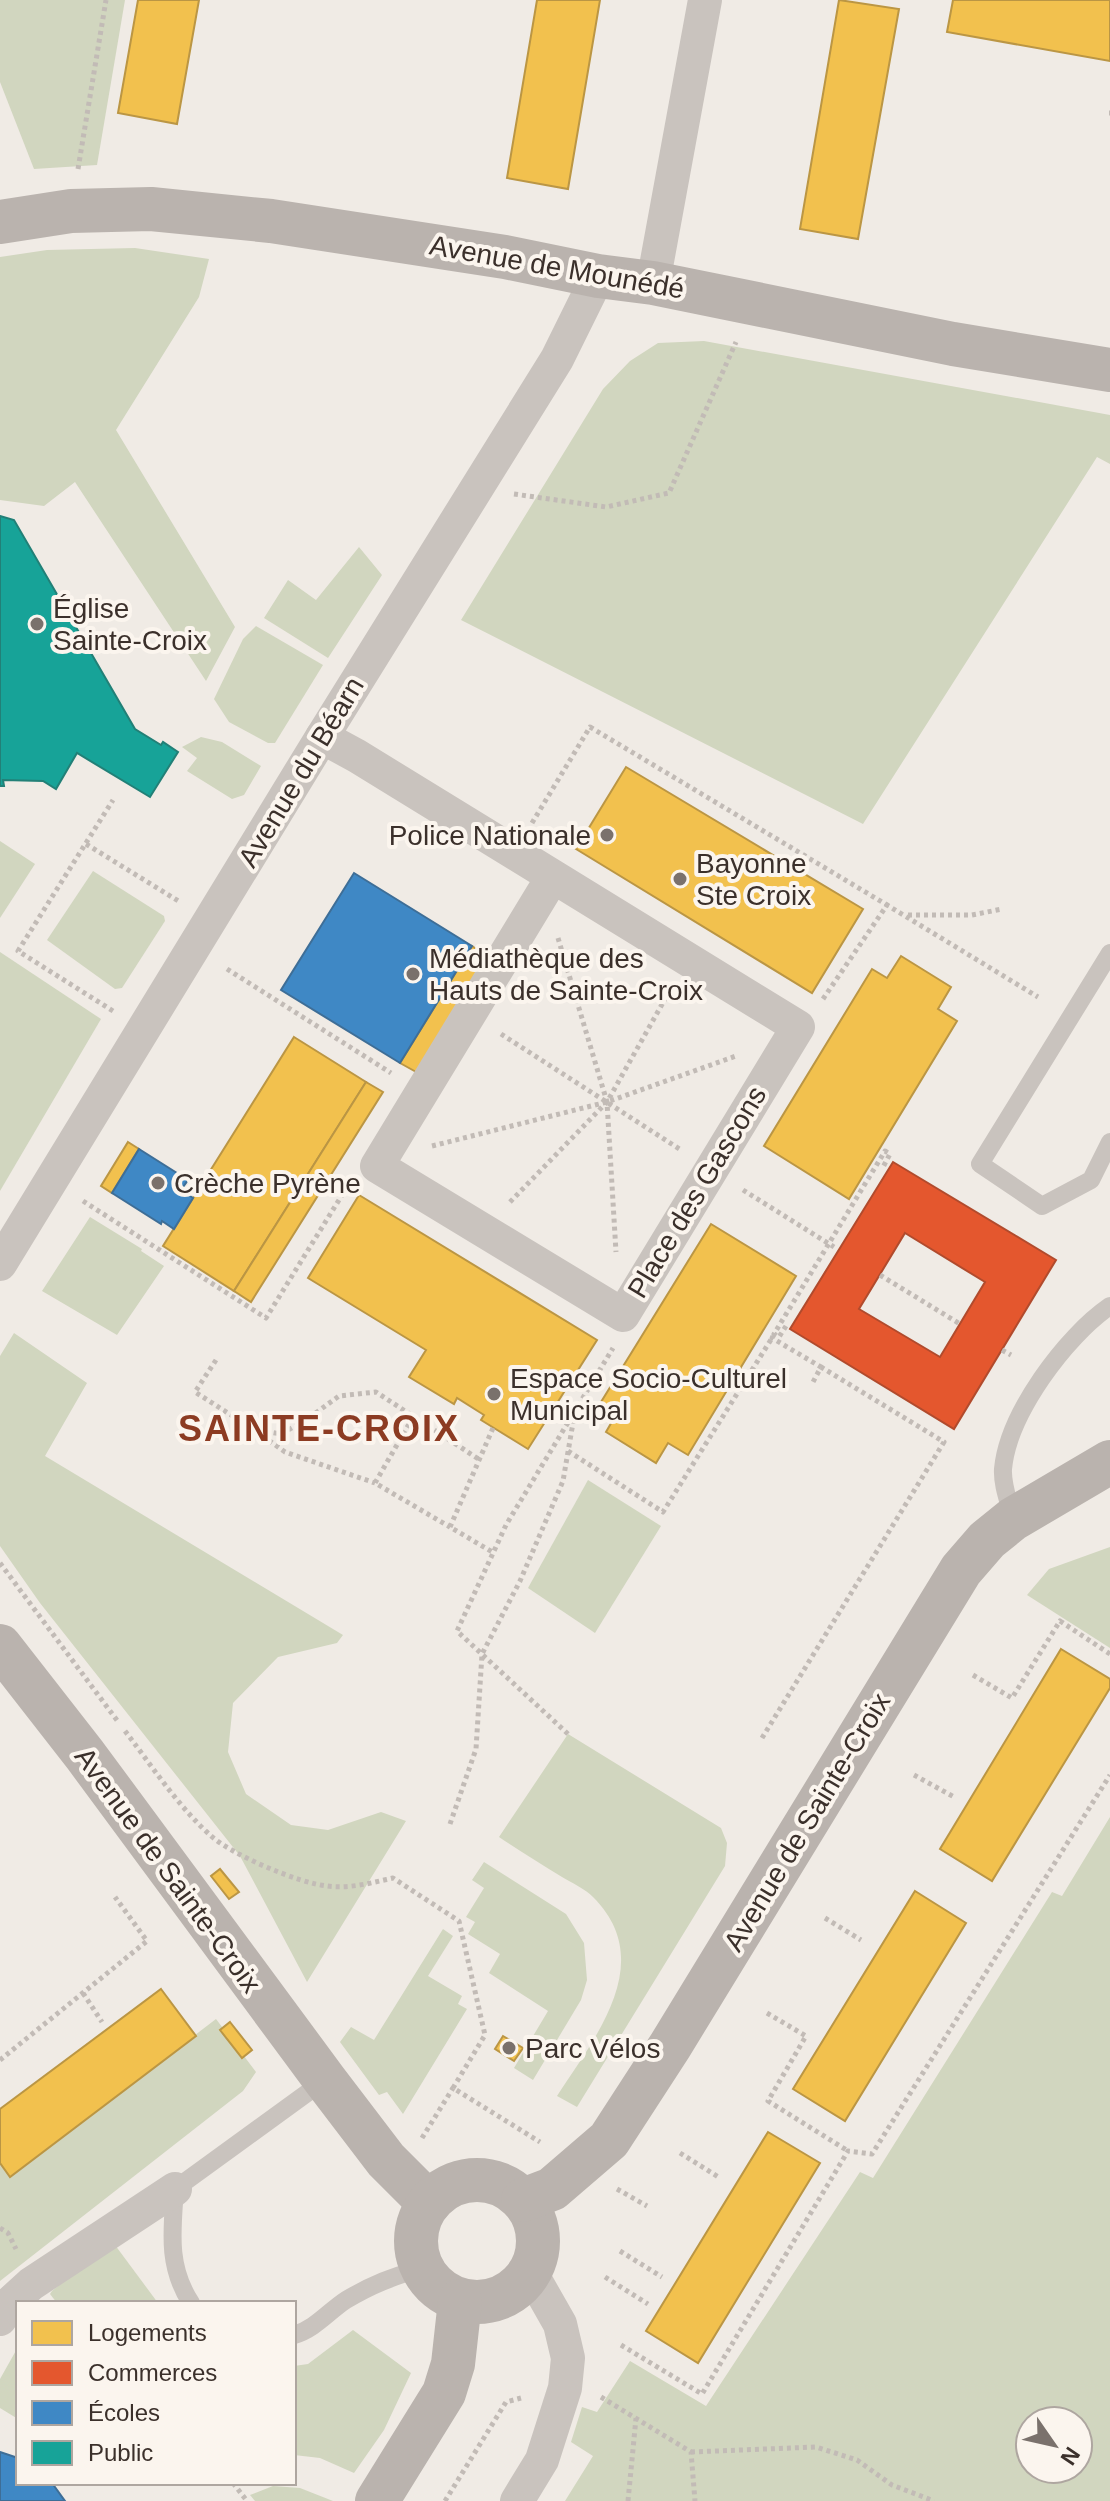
<svg xmlns="http://www.w3.org/2000/svg" width="1110" height="2501" font-family="Arial,sans-serif">
	<style>
		.green { fill: #d1d6bf; fill-rule: evenodd }
		.homes { fill: #f2c14e; stroke: #bb9644; stroke-width: 2 }
		.shops { fill: #e4572e; stroke: #b14b2d; stroke-width: 2; fill-rule: evenodd }
		.schools { fill: #3f88c5; stroke: #3e6e97; stroke-width: 2 }
		.public { fill: #17a398; stroke: #228077; stroke-width: 2 }
		.lines { fill: none; stroke-linecap: round; stroke-linejoin: round }
		.path { stroke: #c2bbb6; stroke-width: 5; stroke-dasharray: 4 4; stroke-linecap: butt }
		.lane { stroke: #c9c3be; stroke-width: 18 }
		.street { stroke: #c9c3be; stroke-width: 34 }
		.secondary { stroke: #bab3ae; stroke-width: 44 }
		.poi-dot { fill: #7a716c; stroke: #fbf5ee; stroke-width: 3 }
		.labels { text-anchor: middle; dominant-baseline: central; stroke-width: 8; stroke-linejoin: round; paint-order: stroke }
		.street-label { font-size: 28px; fill: #3b302b; stroke: #fbf5ee }
		.poi-label { font-size: 28px; fill: #3b302b; stroke: #fbf5ee; text-anchor: start }
		.district-label { font-size: 36px; font-weight: bold; letter-spacing: 2px; fill: #8c3b22; stroke: #fbf5ee }
	</style>
	<rect width="100%" height="100%" fill="#f0ebe5"/>
	<g class="green">
		<path d="M 0,0 L 125,0 L 97,165 L 34,169 L 0,82 Z"/>
		<path d="M 135,248 L 209,259 L 199,297 L 116,430 L 235,627 L 206,681 L 75,482 L 44,506 L 0,500 L 0,257 L 47,250 Z"/>
		<path d="M 704,341 L 1110,415 L 1110,464 L 1097,457 L 863,824 L 461,620 L 603,389 L 630,361 L 658,343 Z"/>
		<path d="M 359,547 L 382,575 L 328,658 L 264,618 L 288,580 L 316,600 Z"/>
		<path d="M 256,626 L 323,665 L 275,743 L 268,743 L 229,722 L 214,699 L 243,639 Z"/>
		<path d="M 201,737 L 222,742 L 261,766 L 244,795 L 232,799 L 187,771 L 197,758 L 182,747 Z"/>
		<path d="M 0,841 L 35,864 L 0,918 Z"/>
		<path d="M 93,871 L 164,916 L 165,921 L 122,988 L 115,989 L 47,940 Z"/>
		<path d="M 0,952 L 101,1019 L 0,1191 Z"/>
		<path d="M 90,1217 L 142,1249 L 141,1251 L 164,1266 L 117,1335 L 42,1291 Z"/>
		<path d="M 14,1333 L 87,1383 L 45,1456 L 343,1635 L 337,1643 L 278,1657 L 233,1703 L 228,1752 L 246,1794 L 291,1825 L 328,1830 L 381,1812 L 406,1821 L 307,1982 L 240,1856 L 40,1603 L 0,1546 L 0,1356 Z"/>
		<path d="M 588,1480 L 661,1526 L 595,1633 L 528,1588 Z"/>
		<path d="M 1110,1547 L 1110,1648 L 1027,1595 L 1049,1569 Z"/>
		<path d="M 568,1734 L 721,1828 L 727,1843 L 725,1866 L 577,2107 L 557,2096 C 595,2037 658,1962 593,1897 C 585,1889 572,1883 562,1877 C 541,1864 520,1851 499,1837 Z"/>
		<path d="M 1110,1817 L 1110,2501 L 565,2501 L 593,2456 L 571,2442 L 582,2407 L 597,2412 L 630,2361 L 706,2406 L 860,2172 L 873,2178 L 1052,1892 L 1062,1896 ZM 1030,2421 L 1078,2421 L 1078,2469 L 1030,2469 Z"/>
		<path d="M 484,1862 L 566,1914 L 584,1943 L 587,1980 L 581,2000 L 533,2080 L 514,2068 L 548,2011 L 489,1973 L 500,1954 L 468,1934 L 475,1922 L 466,1917 L 484,1888 L 472,1880 Z"/>
		<path d="M 443,1929 L 453,1936 L 428,1976 L 462,1996 L 458,2004 L 467,2009 L 403,2114 L 387,2092 L 379,2095 L 340,2042 L 351,2027 L 374,2040 Z"/>
		<path d="M 216,2019 L 256,2072 L 243,2091 L 0,2281 L 0,2163 L 11,2176 Z"/>
		<path d="M 109,2244 L 115,2245 L 158,2303 L 57,2303 L 50,2294 L 52,2291 Z"/>
		<path d="M 353,2330 L 411,2373 L 384,2430 L 354,2473 L 320,2458 L 294,2455 L 294,2366 L 308,2364 Z"/>
		<path d="M 18,2347 L 18,2419 L 0,2408 L 0,2379 Z"/>
		<path d="M 273,2486 L 300,2488 L 333,2501 L 255,2501 L 250,2495 Z"/>
	</g>
	<g class="homes">
		<path d="M 138,0 L 199,0 L 177,124 L 118,113 Z"/>
		<path d="M 537,0 L 600,0 L 568,189 L 507,178 Z"/>
		<path d="M 839,0 L 899,9 L 858,239 L 800,229 Z"/>
		<path d="M 953,0 L 1110,0 L 1110,61 L 947,32 Z"/>
		<path d="M 626,767 L 863,909 L 812,993 L 576,849 Z"/>
		<path d="M 472,946 L 488,957 L 418,1073 L 400,1063 Z"/>
		<path d="M 901,956 L 951,987 L 938,1009 L 957,1021 L 849,1199 L 764,1146 L 872,969 L 887,978 Z"/>
		<path d="M 294,1037 L 366,1082 L 234,1291 L 163,1246 Z"/>
		<path d="M 366,1082 L 383,1092 L 251,1302 L 234,1291 Z"/>
		<path d="M 128,1142 L 139,1149 L 112,1193 L 101,1186 Z"/>
		<path d="M 359,1195 L 597,1340 L 528,1449 L 481,1420 L 484,1415 L 457,1398 L 454,1404 L 409,1377 L 426,1350 L 308,1278 Z"/>
		<path d="M 711,1224 L 796,1276 L 688,1455 L 668,1443 L 656,1463 L 606,1432 L 617,1413 L 601,1402 Z"/>
		<path d="M 1061,1649 L 1110,1679 L 1110,1688 L 992,1881 L 940,1849 Z"/>
		<path d="M 220,1869 L 239,1892 L 229,1899 L 211,1876 Z"/>
		<path d="M 915,1891 L 966,1923 L 845,2121 L 793,2089 Z"/>
		<path d="M 161,1989 L 196,2036 L 10,2177 L 0,2163 L 0,2109 Z"/>
		<path d="M 230,2022 L 252,2050 L 242,2058 L 220,2030 Z"/>
		<path d="M 503,2036 L 523,2048 L 514,2061 L 495,2049 Z"/>
		<path d="M 768,2132 L 820,2163 L 698,2363 L 646,2331 Z"/>
	</g>
	<path class="shops" d="M 893,1162 L 1056,1260 L 954,1429 L 790,1329 ZM 905,1233 L 985,1282 L 940,1357 L 859,1309 Z"/>
	<g class="schools">
		<path d="M 354,873 L 472,946 L 400,1063 L 281,990 Z"/>
		<path d="M 139,1149 L 188,1180 L 181,1190 L 193,1198 L 174,1229 L 162,1221 L 161,1224 L 112,1193 Z"/>
		<path d="M 0,2452 L 18,2458 L 18,2483 L 52,2483 L 65,2501 L 0,2501 Z"/>
	</g>
	<path class="public" d="M 0,516 L 14,520 L 135,729 L 161,745 L 163,742 L 178,752 L 150,797 L 77,753 L 56,789 L 43,781 L 3,780 L 4,786 L 0,786 Z"/>
	<g class="lines">
		<g class="path">
			<path d="M 1109,113 L 1110,113"/>
			<path d="M 78,169 L 106,0"/>
			<path d="M 514,494 L 606,507 L 669,493 L 736,342"/>
			<path d="M 532,823 L 590,727 L 887,905"/>
			<path d="M 86,844 L 180,902"/>
			<path d="M 908,915 L 972,915 L 1002,909"/>
			<path d="M 558,938 L 607,1102 L 616,1252"/>
			<path d="M 227,969 L 391,1073"/>
			<path d="M 823,999 L 887,905 L 1038,997"/>
			<path d="M 113,1011 L 18,951 L 113,800"/>
			<path d="M 501,1034 L 681,1150"/>
			<path d="M 432,1146 L 607,1102 L 736,1056"/>
			<path d="M 743,1190 L 834,1247"/>
			<path d="M 83,1201 L 266,1318 L 347,1187"/>
			<path d="M 510,1202 L 607,1102 L 669,992"/>
			<path d="M 880,1275 L 960,1324"/>
			<path d="M 786,1326 L 779,1337 L 774,1334 L 885,1151 L 890,1154 L 882,1169"/>
			<path d="M 773,1336 L 772,1338 L 821,1367 L 813,1382"/>
			<path d="M 1002,1350 L 1011,1355"/>
			<path d="M 216,1360 L 195,1392 L 253,1429 L 281,1434 L 306,1420 L 339,1396 L 376,1392 L 480,1460"/>
			<path d="M 413,1417 L 375,1483 L 450,1527"/>
			<path d="M 493,1428 L 450,1527 L 494,1553"/>
			<path d="M 256,1431 L 285,1452 L 375,1483"/>
			<path d="M 568,1451 L 663,1512 L 772,1338"/>
			<path d="M 0,1563 L 119,1723"/>
			<path d="M 973,1675 L 1012,1698 L 1060,1621 L 1110,1654"/>
			<path d="M 125,1731 C 152,1766 177,1805 210,1835 C 230,1854 298,1883 327,1886 C 349,1889 371,1883 393,1878 L 459,1921 L 485,2035 L 453,2088 L 540,2142"/>
			<path d="M 568,1734 L 457,1631 L 506,1525 L 613,1348"/>
			<path d="M 762,1738 L 944,1442 L 821,1367"/>
			<path d="M 914,1775 L 956,1798"/>
			<path d="M 450,1824 L 476,1749 L 482,1654 L 520,1581 L 563,1481 L 574,1417"/>
			<path d="M 825,1918 L 861,1940"/>
			<path d="M 83,1993 L 102,2022"/>
			<path d="M 767,2013 L 806,2036 L 768,2101 L 848,2151"/>
			<path d="M 0,2060 L 147,1941 L 115,1897"/>
			<path d="M 422,2138 L 453,2088"/>
			<path d="M 680,2153 L 720,2178"/>
			<path d="M 617,2189 L 647,2206"/>
			<path d="M 0,2228 L 8,2233 L 16,2249"/>
			<path d="M 620,2251 L 662,2277"/>
			<path d="M 605,2277 L 648,2304"/>
			<path d="M 621,2345 L 702,2394 L 848,2151 L 872,2154 L 1110,1775"/>
			<path d="M 601,2397 L 691,2452 L 695,2501"/>
			<path d="M 691,2452 L 816,2447 L 857,2460 L 892,2485 L 934,2501"/>
			<path d="M 233,2483 L 247,2501"/>
			<path d="M 445,2501 L 506,2402 L 521,2398"/>
			<path d="M 628,2501 L 636,2418"/>
		</g>
		<g class="lane">
			<path d="M 1110,953 L 980,1164 L 1042,1206 L 1091,1180 L 1110,1142"/>
			<path d="M 1013,1518 C 1009,1502 1002,1485 1003,1469 C 1008,1414 1065,1337 1110,1306"/>
			<path d="M 191,2303 C 167,2266 172,2231 175,2189 L 325,2080"/>
			<path d="M 294,2335 C 315,2329 329,2311 346,2300 C 373,2284 392,2277 422,2268"/>
		</g>
		<g class="street">
			<path d="M 653,283 L 705,0"/>
			<path d="M 322,737 L 357,756 L 798,1027 L 623,1315 L 377,1166 L 552,878"/>
			<path d="M 0,1264 L 322,737 L 557,359 L 598,276"/>
			<path d="M 0,2319 L 8,2305 L 31,2284 L 175,2189"/>
			<path d="M 517,2501 L 542,2460 L 565,2388 L 568,2358 L 560,2324 L 531,2273"/>
		</g>
		<g class="secondary">
			<path d="M 0,222 L 71,211 L 151,209 L 271,221 L 505,257 L 598,276 L 653,283 L 953,344 L 1110,370"/>
			<path d="M 0,1646 L 85,1755 L 325,2080 L 386,2160 L 429,2203"/>
			<circle cx="477" cy="2241" r="61"/>
			<path d="M 523,2200 L 552,2189 L 609,2140 L 670,2046 L 961,1570 L 987,1540 L 1013,1519 L 1110,1462"/>
			<path d="M 377,2501 L 444,2393 L 453,2364 L 460,2301"/>
		</g>
	</g>
	<g class="poi-dot">
		<circle cx="37" cy="624" r="8"/>
		<circle cx="607" cy="835" r="8"/>
		<circle cx="680" cy="879" r="8"/>
		<circle cx="413" cy="974" r="8"/>
		<circle cx="158" cy="1183" r="8"/>
		<circle cx="494" cy="1394" r="8"/>
		<circle cx="509" cy="2048" r="8"/>
	</g>
	<g class="labels">
		<g class="street-label">
			<text transform="translate(557 267) rotate(10)">Avenue de Mounédé</text>
			<text transform="translate(301 772) rotate(-59)">Avenue du Béarn</text>
			<text transform="translate(697 1192) rotate(-59)">Place des Gascons</text>
			<text transform="translate(807 1822) rotate(-59)">Avenue de Sainte-Croix</text>
			<text transform="translate(168 1870) rotate(54)">Avenue de Sainte-Croix</text>
		</g>
		<g class="poi-label">
			<text x="53" y="608">Église<tspan x="53" dy="32">Sainte-Croix</tspan></text>
			<text x="591" y="835" text-anchor="end">Police Nationale</text>
			<text x="696" y="863">Bayonne<tspan x="696" dy="32">Ste Croix</tspan></text>
			<text x="429" y="958">Médiathèque des<tspan x="429" dy="32">Hauts de Sainte-Croix</tspan></text>
			<text x="174" y="1183">Crèche Pyrène</text>
			<text x="510" y="1378">Espace Socio-Culturel<tspan x="510" dy="32">Municipal</tspan></text>
			<text x="525" y="2048">Parc Vélos</text>
		</g>
		<g class="district-label">
			<text x="319" y="1428">SAINTE-CROIX</text>
		</g>
	</g>
	<rect x="16" y="2301" width="280" height="184" fill="#fbf5ee" stroke="#aea6a0" stroke-width="2"/>
	<rect x="32" y="2321" width="40" height="24" fill="#f2c14e" stroke="#aea6a0" stroke-width="2"/>
	<text x="88" y="2341" font-size="24" fill="#3b302b">Logements</text>
	<rect x="32" y="2361" width="40" height="24" fill="#e4572e" stroke="#aea6a0" stroke-width="2"/>
	<text x="88" y="2381" font-size="24" fill="#3b302b">Commerces</text>
	<rect x="32" y="2401" width="40" height="24" fill="#3f88c5" stroke="#aea6a0" stroke-width="2"/>
	<text x="88" y="2421" font-size="24" fill="#3b302b">Écoles</text>
	<rect x="32" y="2441" width="40" height="24" fill="#17a398" stroke="#aea6a0" stroke-width="2"/>
	<text x="88" y="2461" font-size="24" fill="#3b302b">Public</text>
	<g transform="translate(1054 2445) rotate(124)"><circle r="38" fill="#fbf5ee" stroke="#aea6a0" stroke-width="2"/>
	<path d="M0-6L14 30L0 20L-14 30Z" fill="#7a716c"/>
	<text y="-12" font-size="22" font-weight="bold" text-anchor="middle" fill="#3b302b">N</text>
	</g>
</svg>
